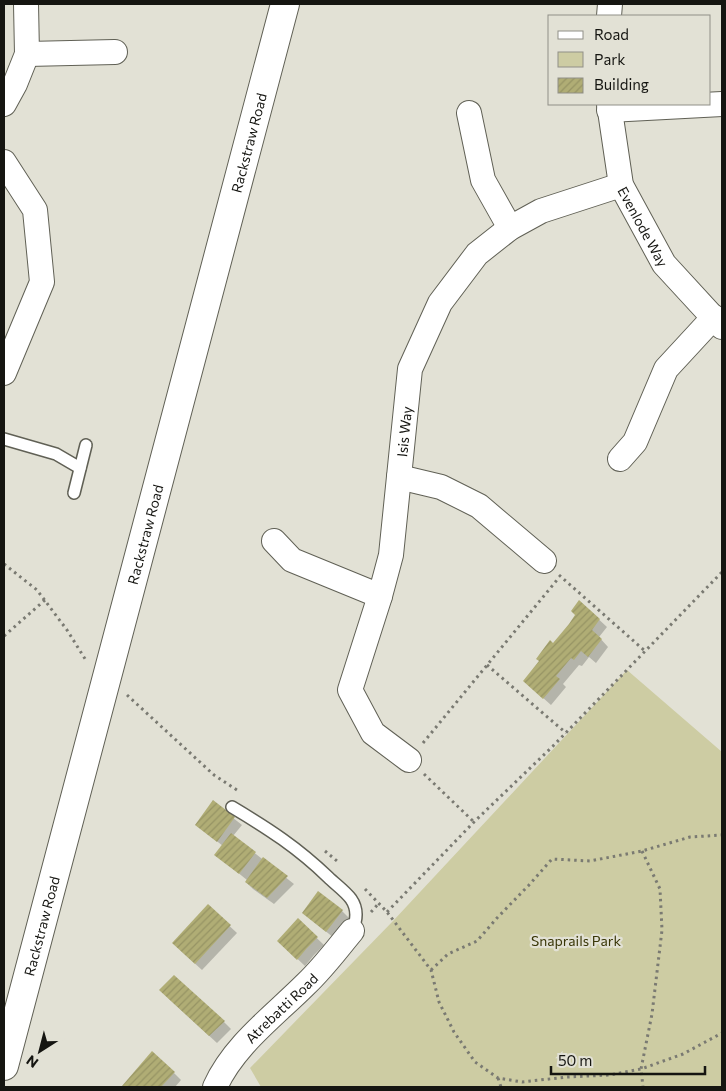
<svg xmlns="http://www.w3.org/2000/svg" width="726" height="1091" font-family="Commissioner,sans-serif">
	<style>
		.park { fill: #cdcca3 }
		.shadow { fill: #0003 }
		.building { fill: url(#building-hatch) }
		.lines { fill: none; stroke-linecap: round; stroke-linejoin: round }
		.service-casing { stroke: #606055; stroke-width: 14 }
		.minor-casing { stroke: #606055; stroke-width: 26 }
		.primary-casing { stroke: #606055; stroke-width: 30 }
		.path { stroke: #7a7a72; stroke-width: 3; stroke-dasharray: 2.5 4; stroke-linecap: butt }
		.service { stroke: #fff; stroke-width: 11 }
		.minor { stroke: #fff; stroke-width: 24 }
		.primary { stroke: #fff; stroke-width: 28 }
		.labels { text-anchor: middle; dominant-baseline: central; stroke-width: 4.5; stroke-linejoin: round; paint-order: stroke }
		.street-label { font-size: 14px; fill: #151511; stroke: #e2e1d5 }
		.park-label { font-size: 14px; fill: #393607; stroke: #e2e1d5 }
	</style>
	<defs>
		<pattern id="building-hatch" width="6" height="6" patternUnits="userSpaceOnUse" patternTransform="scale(1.25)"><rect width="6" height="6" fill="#b0ad75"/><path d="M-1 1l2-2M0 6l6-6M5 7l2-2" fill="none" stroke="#969464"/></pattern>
	</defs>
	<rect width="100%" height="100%" fill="#e2e1d5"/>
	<path class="park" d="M 627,670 L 722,752 L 722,1087 L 261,1087 L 250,1068 L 393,921 Z"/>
	<g class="shadow">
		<path d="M 580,602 L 607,627 L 599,637 L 608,647 L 596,663 L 589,657 L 582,666 L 579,665 L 563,684 L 566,687 L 551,705 L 532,688 L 554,645 L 577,615 Z"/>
		<path d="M 213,802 L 242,825 L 233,836 L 294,884 L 274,904 L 253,889 L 246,882 L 247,880 L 216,855 L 223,846 L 196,825 Z"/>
		<path d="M 208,906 L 237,933 L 202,970 L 180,950 Z"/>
		<path d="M 342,911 L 349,918 L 334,938 L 303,913 Z"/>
		<path d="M 298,920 L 324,945 L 314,955 L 305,966 L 286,948 Z"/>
		<path d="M 168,998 L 224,1022 L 231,1029 L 217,1043 Z"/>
		<path d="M 174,1073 L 181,1080 L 175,1087 L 125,1087 L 123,1086 Z"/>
	</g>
	<g class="building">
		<path d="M 579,600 L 600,619 L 592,630 L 602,639 L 588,657 L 581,651 L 574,660 L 571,658 L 556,676 L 560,679 L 543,699 L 523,681 L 539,661 L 536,659 L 550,640 L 553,643 L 569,624 L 575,615 L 571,611 Z"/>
		<path d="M 213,800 L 235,817 L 217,842 L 195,825 Z"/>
		<path d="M 231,833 L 256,852 L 239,874 L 214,855 Z"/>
		<path d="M 263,857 L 288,876 L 267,898 L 245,882 Z"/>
		<path d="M 318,891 L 343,910 L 326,932 L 302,913 Z"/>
		<path d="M 208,904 L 231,925 L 195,964 L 172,943 Z"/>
		<path d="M 298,918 L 318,937 L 307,948 L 297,960 L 277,941 Z"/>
		<path d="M 174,975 L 225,1021 L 209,1036 L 159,990 Z"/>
		<path d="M 152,1051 L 175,1072 L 161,1087 L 123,1087 L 122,1086 Z"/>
	</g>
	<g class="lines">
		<defs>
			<g id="service">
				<path d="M 4,439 L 56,454 L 80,468"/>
				<path d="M 74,493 L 86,445"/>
				<path d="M 232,807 C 269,829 298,848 328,877 C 335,884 345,891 351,899 C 358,909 357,920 352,931"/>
			</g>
			<g id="minor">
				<path d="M 609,16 L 610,4"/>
				<path d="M 27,54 L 115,52"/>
				<path d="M 4,104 L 15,84 L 27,54 L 26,4"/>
				<path id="s1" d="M 609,104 L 621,185 L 664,264 L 722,327"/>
				<path d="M 609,110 L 722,104"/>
				<path d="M 469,113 L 483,180 L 510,228"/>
				<path d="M 4,162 L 35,210 L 42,282 L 4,373"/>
				<path d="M 620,459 L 635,442 L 666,369 L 714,317"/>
				<path d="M 399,477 L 441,487 L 479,506 L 544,561"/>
				<path d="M 274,541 L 292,560 L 380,596"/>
				<path id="s2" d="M 409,760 L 373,733 L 350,690 L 380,596 L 391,555 L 410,369 L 440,303 L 477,254 L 510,228 L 541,211 L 621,185"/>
				<path id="s3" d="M 215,1087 C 234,1045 274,1016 306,984 C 323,968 337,949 352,931"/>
			</g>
			<g id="primary">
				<path id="s4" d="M 4,1066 L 285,4"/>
			</g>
		</defs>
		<use href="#service" class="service-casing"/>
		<use href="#minor" class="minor-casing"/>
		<use href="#primary" class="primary-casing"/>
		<g class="path">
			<path d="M 4,564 L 37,590 L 67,630 L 87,662"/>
			<path d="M 559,575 L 645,651"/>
			<path d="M 4,636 L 45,600"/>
			<path d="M 487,665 L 566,733"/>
			<path d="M 127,695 L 214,775 L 240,792"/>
			<path d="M 423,743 L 557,580"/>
			<path d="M 424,774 L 474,822"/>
			<path d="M 325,851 L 337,861"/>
			<path d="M 642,851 L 660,889 L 662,930 L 652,1014 L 641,1069 L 643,1087"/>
			<path d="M 365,889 L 387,912 L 431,970 L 439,1002 L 454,1032 L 475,1062 L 498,1078 L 522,1082 L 567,1077 L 610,1075 L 641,1069 L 683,1054 L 722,1033"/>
			<path d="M 371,912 L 379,903"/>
			<path d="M 387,912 L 474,822 L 553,746 L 722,572"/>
			<path d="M 431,970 L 448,954 L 477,941 L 497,918 L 529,885 L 552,859 L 590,861 L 642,851 L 690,837 L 722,835"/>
			<path d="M 498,1078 L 501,1087"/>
		</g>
		<use href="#service" class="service"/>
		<use href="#minor" class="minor"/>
		<use href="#primary" class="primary"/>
	</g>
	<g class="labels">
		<g class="street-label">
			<text stroke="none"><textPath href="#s4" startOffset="955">Rackstraw Road</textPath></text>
			<text stroke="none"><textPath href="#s1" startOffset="129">Evenlode Way</textPath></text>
			<text stroke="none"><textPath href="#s2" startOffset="359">Isis Way</textPath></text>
			<text stroke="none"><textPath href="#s4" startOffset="550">Rackstraw Road</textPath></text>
			<text stroke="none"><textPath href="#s4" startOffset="145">Rackstraw Road</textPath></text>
			<text stroke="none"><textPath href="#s3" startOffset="104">Atrebatti Road</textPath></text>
		</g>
		<g class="park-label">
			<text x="576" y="940">Snaprails Park</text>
		</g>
	</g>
	<rect width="726" height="1091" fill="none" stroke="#151511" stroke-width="10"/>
	<rect x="548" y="15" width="162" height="90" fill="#e2e1d5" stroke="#908f87"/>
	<rect x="558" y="31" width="25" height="8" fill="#ffffff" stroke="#908f87"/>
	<text x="594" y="40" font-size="15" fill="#151511">Road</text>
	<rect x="558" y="52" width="25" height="15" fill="#cdcca3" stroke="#908f87"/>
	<text x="594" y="65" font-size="15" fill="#151511">Park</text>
	<rect x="558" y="78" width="25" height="15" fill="url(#building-hatch)" stroke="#908f87"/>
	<text x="594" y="90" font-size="15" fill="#151511">Building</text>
	<g transform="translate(40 1051) rotate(216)" stroke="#e2e1d5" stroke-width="4" paint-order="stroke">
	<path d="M0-4L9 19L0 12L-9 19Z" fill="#151511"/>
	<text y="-8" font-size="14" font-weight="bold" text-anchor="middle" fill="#151511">N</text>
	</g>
	<path d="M551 1066v8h154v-8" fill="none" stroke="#151511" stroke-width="2.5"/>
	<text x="558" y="1066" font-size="15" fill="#151511" stroke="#e2e1d5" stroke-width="4" paint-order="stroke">50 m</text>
</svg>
